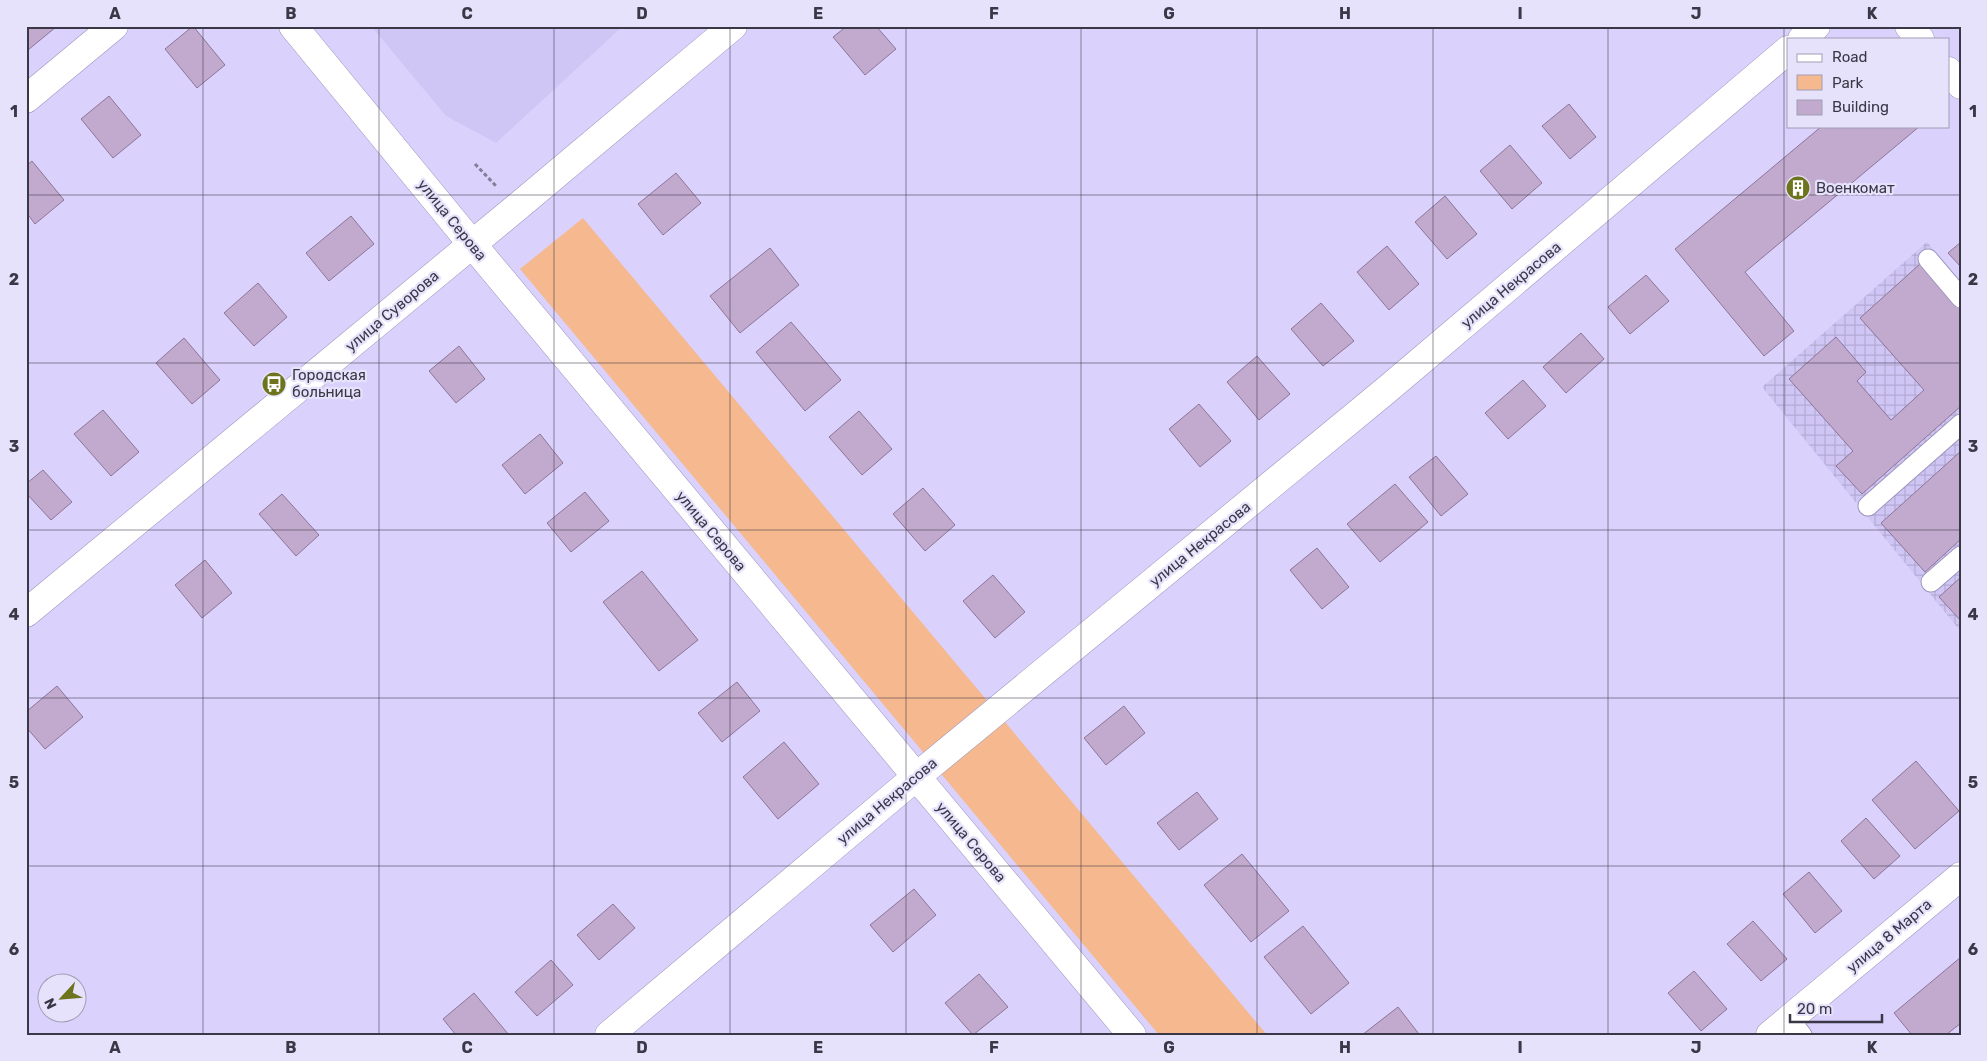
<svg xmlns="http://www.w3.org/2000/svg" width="1987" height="1061" font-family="Rubik,sans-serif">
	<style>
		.built { fill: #d0c6f6 }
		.industrial { fill: url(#industrial-grid) }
		.park { fill: #f5b88f }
		.building { fill: #c2aace; stroke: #8c7598 }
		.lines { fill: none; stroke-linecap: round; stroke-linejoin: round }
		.lane-casing { stroke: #9e95bd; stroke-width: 21 }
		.street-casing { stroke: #9e95bd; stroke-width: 29 }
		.secondary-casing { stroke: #9e95bd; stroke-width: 29 }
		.path { stroke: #837e9a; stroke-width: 3; stroke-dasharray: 4 2.5; stroke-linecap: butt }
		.lane { stroke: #fff; stroke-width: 19 }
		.street { stroke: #fff; stroke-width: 28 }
		.secondary { stroke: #fff; stroke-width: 28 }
		.grid { fill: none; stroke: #3a3747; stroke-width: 1; stroke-opacity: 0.55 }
		.labels { text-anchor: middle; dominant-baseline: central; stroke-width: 4.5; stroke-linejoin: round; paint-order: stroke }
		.poi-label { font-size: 15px; fill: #3a3747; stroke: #e6e2fb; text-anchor: start }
		.street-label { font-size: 15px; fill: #3a3747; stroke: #e6e2fb }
		.neatline { fill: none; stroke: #3a3747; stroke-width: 2 }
		.grid-label { font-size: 16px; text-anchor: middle; font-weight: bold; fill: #3a3747 }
	</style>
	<defs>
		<pattern id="industrial-grid" width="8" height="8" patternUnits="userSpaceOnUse" patternTransform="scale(1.25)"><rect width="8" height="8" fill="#d0c6f6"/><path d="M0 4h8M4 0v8" fill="none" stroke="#b3abd4"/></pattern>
	</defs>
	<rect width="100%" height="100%" fill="#dad2fc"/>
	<path class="built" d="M 371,26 L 623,26 L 496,143 L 446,116 Z"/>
	<path class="industrial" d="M 1927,242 L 1961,282 L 1961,632 L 1762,387 Z"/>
	<path class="park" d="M 583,218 L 1267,1035 L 1159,1035 L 520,269 Z"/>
	<g class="building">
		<path d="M 26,26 L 56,26 L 56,27 L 28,50 L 26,48 Z"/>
		<path d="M 193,26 L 225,65 L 197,88 L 165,49 Z"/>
		<path d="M 847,26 L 876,26 L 896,49 L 865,75 L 833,37 Z"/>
		<path d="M 109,96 L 141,135 L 113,158 L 81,119 Z"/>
		<path d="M 1569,104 L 1596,137 L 1570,159 L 1542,126 Z"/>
		<path d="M 1822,126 L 1920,126 L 1745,272 L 1794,331 L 1764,356 L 1675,249 Z"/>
		<path d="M 1510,145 L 1542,183 L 1512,209 L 1480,171 Z"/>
		<path d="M 32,161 L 64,200 L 35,224 L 26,212 L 26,166 Z"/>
		<path d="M 676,173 L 701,203 L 663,235 L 638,204 Z"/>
		<path d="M 1445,196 L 1477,234 L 1447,259 L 1415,222 Z"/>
		<path d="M 351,216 L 374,244 L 329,281 L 306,253 Z"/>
		<path d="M 1961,242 L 1961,267 L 1948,253 Z"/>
		<path d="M 1387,246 L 1419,284 L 1389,310 L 1357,272 Z"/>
		<path d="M 770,248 L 799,285 L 740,333 L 710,296 Z"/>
		<path d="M 1920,264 L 1961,310 L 1961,406 L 1862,494 L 1836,466 L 1853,451 L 1789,379 L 1836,337 L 1866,372 L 1857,381 L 1891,420 L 1924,390 L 1860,318 Z"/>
		<path d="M 1646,275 L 1669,301 L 1630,334 L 1608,307 Z"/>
		<path d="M 258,283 L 287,317 L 254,346 L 224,313 Z"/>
		<path d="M 1321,303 L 1354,341 L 1323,366 L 1291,329 Z"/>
		<path d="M 791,322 L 841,380 L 805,411 L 756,352 Z"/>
		<path d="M 1581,333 L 1604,359 L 1566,393 L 1543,367 Z"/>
		<path d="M 184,338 L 220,380 L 192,404 L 156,363 Z"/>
		<path d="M 459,346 L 485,379 L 456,403 L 429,371 Z"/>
		<path d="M 1257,356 L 1290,394 L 1259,420 L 1227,382 Z"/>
		<path d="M 1523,380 L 1546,406 L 1508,439 L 1485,413 Z"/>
		<path d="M 1199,404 L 1231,441 L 1200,467 L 1169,429 Z"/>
		<path d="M 103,410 L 139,452 L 111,476 L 74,434 Z"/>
		<path d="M 859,411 L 892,449 L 862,475 L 829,437 Z"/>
		<path d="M 540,434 L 563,463 L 525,494 L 502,465 Z"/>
		<path d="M 1961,451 L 1961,539 L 1925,572 L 1881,523 Z"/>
		<path d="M 1436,456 L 1468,494 L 1441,516 L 1409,477 Z"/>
		<path d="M 43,470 L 72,502 L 51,520 L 26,493 L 26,484 Z"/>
		<path d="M 1395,484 L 1428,522 L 1380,562 L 1347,524 Z"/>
		<path d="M 923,488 L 955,525 L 925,551 L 893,514 Z"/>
		<path d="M 585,492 L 609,521 L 571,552 L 547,523 Z"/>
		<path d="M 282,494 L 319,535 L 296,556 L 259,514 Z"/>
		<path d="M 1317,548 L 1349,587 L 1322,609 L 1290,570 Z"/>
		<path d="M 205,560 L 232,593 L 202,618 L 175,585 Z"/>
		<path d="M 642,571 L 698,640 L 659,671 L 603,602 Z"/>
		<path d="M 993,575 L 1025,612 L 995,638 L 963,601 Z"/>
		<path d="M 1961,577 L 1961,621 L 1939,597 Z"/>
		<path d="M 737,682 L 760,711 L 722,742 L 698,713 Z"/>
		<path d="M 57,686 L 83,717 L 45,749 L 26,727 L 26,712 Z"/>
		<path d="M 1124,706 L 1145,733 L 1106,765 L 1084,738 Z"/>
		<path d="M 784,742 L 819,784 L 778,819 L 743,777 Z"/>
		<path d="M 1916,761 L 1959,811 L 1915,849 L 1872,800 Z"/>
		<path d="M 1197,792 L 1218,819 L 1179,850 L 1157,823 Z"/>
		<path d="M 1866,818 L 1900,856 L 1874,879 L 1841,841 Z"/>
		<path d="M 1242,854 L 1289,911 L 1251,942 L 1204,885 Z"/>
		<path d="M 1809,872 L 1842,911 L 1815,933 L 1783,894 Z"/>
		<path d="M 914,889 L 936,915 L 893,952 L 870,925 Z"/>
		<path d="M 613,904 L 635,928 L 599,960 L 577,935 Z"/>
		<path d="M 1753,921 L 1787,959 L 1761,981 L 1727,944 Z"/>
		<path d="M 1303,926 L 1349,983 L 1311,1014 L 1264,957 Z"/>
		<path d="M 1961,957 L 1961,1023 L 1946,1035 L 1912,1035 L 1894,1013 Z"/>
		<path d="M 551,960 L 573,985 L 537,1016 L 515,992 Z"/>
		<path d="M 1694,971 L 1727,1009 L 1701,1031 L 1668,993 Z"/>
		<path d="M 979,974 L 1008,1007 L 973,1035 L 945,1003 Z"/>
		<path d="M 474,993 L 509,1035 L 456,1035 L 443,1019 Z"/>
		<path d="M 1398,1007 L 1419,1034 L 1418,1035 L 1362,1035 Z"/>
	</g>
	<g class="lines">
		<defs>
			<g id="lane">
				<path d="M 1928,259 L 1961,298"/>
				<path d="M 1868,506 L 1961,424"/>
				<path d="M 1931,582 L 1961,556"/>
				<path d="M 1789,1019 L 1802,1035"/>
			</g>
			<g id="street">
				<path d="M 293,26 L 472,244"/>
				<path d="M 1909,26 L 1920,39"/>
				<path d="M 1802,39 L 1816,26"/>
				<path d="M 1948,71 L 1961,85"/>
				<path d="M 26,99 L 114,26"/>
				<path d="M 609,1035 L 916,777 L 1384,392 L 1788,50"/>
				<path d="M 1770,1035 L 1961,876"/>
			</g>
			<g id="secondary">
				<path d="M 472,244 L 1132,1035"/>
				<path d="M 26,613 L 516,208 L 733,26"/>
			</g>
		</defs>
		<use href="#lane" class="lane-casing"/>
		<use href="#street" class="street-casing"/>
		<use href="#secondary" class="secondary-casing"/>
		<path class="path" d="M 475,164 L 497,187"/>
		<use href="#lane" class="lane"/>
		<use href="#street" class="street"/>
		<use href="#secondary" class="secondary"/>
	</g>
	<path class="grid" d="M 203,26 L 203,1035M 379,26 L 379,1035M 554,26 L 554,1035M 730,26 L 730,1035M 906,26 L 906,1035M 1081,26 L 1081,1035M 1257,26 L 1257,1035M 1433,26 L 1433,1035M 1608,26 L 1608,1035M 1784,26 L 1784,1035M 26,195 L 1961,195M 26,363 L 1961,363M 26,530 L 1961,530M 26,698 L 1961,698M 26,866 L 1961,866"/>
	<defs>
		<symbol id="building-disc" viewBox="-11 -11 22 22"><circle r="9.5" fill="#6d741d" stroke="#e6e2fb"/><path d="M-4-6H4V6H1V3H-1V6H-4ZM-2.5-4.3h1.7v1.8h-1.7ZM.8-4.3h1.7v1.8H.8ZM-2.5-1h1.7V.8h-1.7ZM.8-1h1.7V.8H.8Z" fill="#fff"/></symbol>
		<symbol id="bus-disc" viewBox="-11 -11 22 22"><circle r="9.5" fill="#6d741d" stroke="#e6e2fb"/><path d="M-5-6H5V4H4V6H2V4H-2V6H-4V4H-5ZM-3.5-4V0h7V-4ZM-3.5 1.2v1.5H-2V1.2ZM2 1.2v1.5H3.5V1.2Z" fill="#fff"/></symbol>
	</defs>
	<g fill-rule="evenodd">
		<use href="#building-disc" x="1784" y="174" width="28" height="28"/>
		<use href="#bus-disc" x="260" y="370" width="28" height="28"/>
	</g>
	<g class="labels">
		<g class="poi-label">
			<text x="1816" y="188">Военкомат</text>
			<text x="292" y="375">Городская<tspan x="292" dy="17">больница</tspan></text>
		</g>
		<g class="street-label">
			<text transform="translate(452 220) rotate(51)">улица Серова</text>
			<text transform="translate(1511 285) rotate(-40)">улица Некрасова</text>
			<text transform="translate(392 311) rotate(-40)">улица Суворова</text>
			<text transform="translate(711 531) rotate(50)">улица Серова</text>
			<text transform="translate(1200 544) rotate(-39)">улица Некрасова</text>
			<text transform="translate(887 801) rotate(-40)">улица Некрасова</text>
			<text transform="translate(971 842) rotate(50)">улица Серова</text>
			<text transform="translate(1889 936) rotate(-40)">улица 8 Марта</text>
		</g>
	</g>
	<rect width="1987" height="1061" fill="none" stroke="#e6e2fb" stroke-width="55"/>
	<rect x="1787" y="38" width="162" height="90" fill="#e6e2fb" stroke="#a19eb3"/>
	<rect x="1797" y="54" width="25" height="8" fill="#ffffff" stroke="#a19eb3"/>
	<text x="1832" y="62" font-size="15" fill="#3a3747">Road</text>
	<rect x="1797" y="75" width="25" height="15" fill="#f5b88f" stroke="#a19eb3"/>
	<text x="1832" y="88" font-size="15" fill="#3a3747">Park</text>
	<rect x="1797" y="100" width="25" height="15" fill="#c2aace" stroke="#a19eb3"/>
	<text x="1832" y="112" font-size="15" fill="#3a3747">Building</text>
	<g transform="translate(62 998) rotate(244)"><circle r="24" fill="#e6e2fb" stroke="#a19eb3"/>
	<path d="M0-4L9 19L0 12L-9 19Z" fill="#6d741d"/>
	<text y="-8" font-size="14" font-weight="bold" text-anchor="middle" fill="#3a3747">N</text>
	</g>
	<path d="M1790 1014v8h92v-8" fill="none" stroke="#3a3747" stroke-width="2.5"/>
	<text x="1797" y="1014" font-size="15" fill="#3a3747" stroke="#e6e2fb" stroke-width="4" paint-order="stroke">20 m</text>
	<rect x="28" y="28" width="1932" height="1006" class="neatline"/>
	<g class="grid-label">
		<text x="115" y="19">A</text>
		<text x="291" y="19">B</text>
		<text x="467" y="19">C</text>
		<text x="642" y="19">D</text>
		<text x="818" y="19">E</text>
		<text x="994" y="19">F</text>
		<text x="1169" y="19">G</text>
		<text x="1345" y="19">H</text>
		<text x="1520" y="19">I</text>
		<text x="1696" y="19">J</text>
		<text x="1872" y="19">K</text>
		<text x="14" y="117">1</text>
		<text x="1973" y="117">1</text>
		<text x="14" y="285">2</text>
		<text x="1973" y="285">2</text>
		<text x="14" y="452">3</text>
		<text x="1973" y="452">3</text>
		<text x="14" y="620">4</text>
		<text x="1973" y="620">4</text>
		<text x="14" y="788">5</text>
		<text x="1973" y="788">5</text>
		<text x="14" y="955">6</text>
		<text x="1973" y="955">6</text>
		<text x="115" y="1053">A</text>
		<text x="291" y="1053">B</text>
		<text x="467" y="1053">C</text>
		<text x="642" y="1053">D</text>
		<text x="818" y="1053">E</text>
		<text x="994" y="1053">F</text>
		<text x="1169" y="1053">G</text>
		<text x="1345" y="1053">H</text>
		<text x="1520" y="1053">I</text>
		<text x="1696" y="1053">J</text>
		<text x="1872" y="1053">K</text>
	</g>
</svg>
